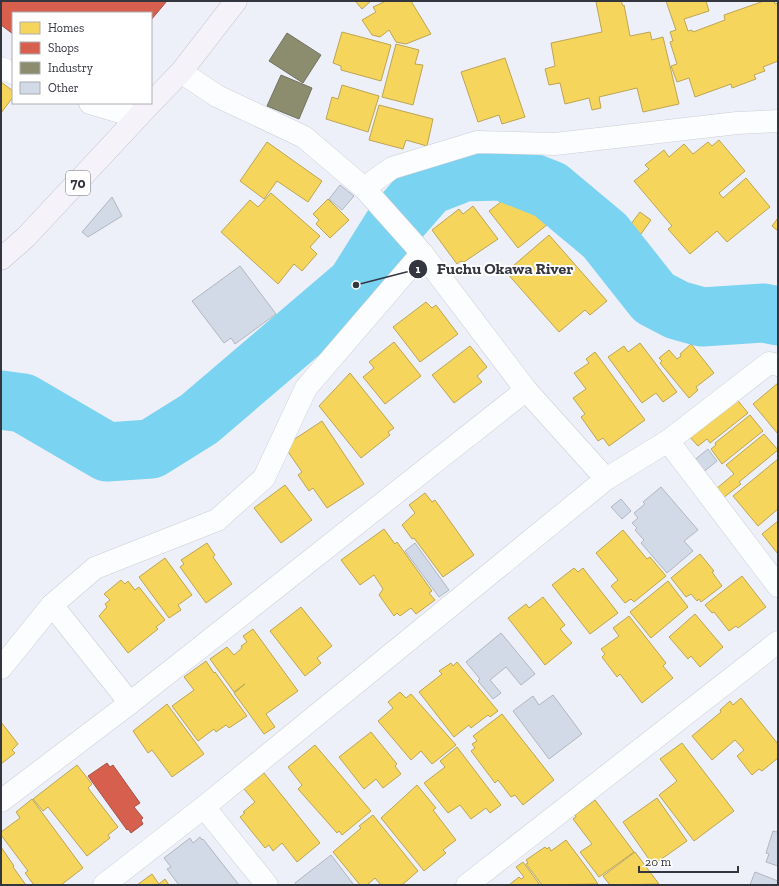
<svg xmlns="http://www.w3.org/2000/svg" width="779" height="886" font-family="'Zilla Slab',serif">
	<style>
		.homes { fill: #f6d55c; stroke: #bca553 }
		.shops { fill: #d6604d; stroke: #a55349 }
		.industry { fill: #8c8c6e; stroke: #717260 }
		.lines { fill: none; stroke-linecap: round; stroke-linejoin: round }
		.river { stroke: #7ad3f1; stroke-width: 59 }
		.building { fill: #d1dae6; stroke: #b2b6be }
		.minor-casing { stroke: #ccced7; stroke-width: 23 }
		.major-casing { stroke: #c3c0ce; stroke-width: 23 }
		.minor { stroke: #fcfdfe; stroke-width: 22 }
		.major { stroke: #f5f3f9; stroke-width: 22 }
		.labels { text-anchor: middle; dominant-baseline: central; stroke-width: 4; stroke-linejoin: round; paint-order: stroke }
		.shield { fill: #fff; stroke: #707279; stroke-width: 1 }
		.shield-label { font-size: 14px; font-weight: bold; fill: #33353f }
		.leader { fill: none; stroke: #33353f; stroke-width: 1.5 }
		.callout-dot { fill: #33353f; stroke: #fff; stroke-width: 1.5 }
		.mark-label { font-size: 12px; text-anchor: middle; font-weight: bold; fill: #fff }
		.callout-label { font-size: 16px; text-anchor: middle; font-weight: bold; fill: #33353f; stroke: #fff; stroke-width: 4; stroke-linejoin: round; paint-order: stroke }
	</style>
	<rect width="100%" height="100%" fill="#eef0f9"/>
	<g class="homes">
		<path d="M 355,1 L 371,1 L 362,9 Z"/>
		<path d="M 386,1 L 411,1 L 431,34 L 406,44 L 396,42 L 389,30 L 380,37 L 372,35 L 362,20 L 376,12 L 373,7 Z"/>
		<path d="M 601,1 L 621,1 L 623,6 L 624,5 L 630,36 L 650,32 L 652,40 L 663,37 L 679,104 L 643,112 L 637,88 L 599,97 L 601,108 L 592,110 L 589,98 L 565,104 L 560,83 L 549,85 L 545,69 L 555,66 L 551,43 L 602,32 L 596,2 Z"/>
		<path d="M 666,1 L 706,1 L 709,11 L 684,19 L 688,31 L 692,30 L 693,32 L 725,20 L 724,15 L 764,1 L 774,1 L 775,4 L 778,3 L 778,61 L 763,67 L 765,71 L 754,75 L 756,79 L 732,88 L 731,84 L 695,97 L 689,78 L 677,82 L 671,66 L 677,64 L 670,42 L 673,41 L 670,32 L 676,30 Z"/>
		<path d="M 342,32 L 391,45 L 381,81 L 341,70 L 341,66 L 333,63 Z"/>
		<path d="M 396,44 L 419,50 L 415,64 L 423,65 L 413,105 L 382,97 Z"/>
		<path d="M 505,58 L 525,117 L 502,124 L 499,115 L 478,122 L 461,72 Z"/>
		<path d="M 1,82 L 13,91 L 13,97 L 1,113 Z"/>
		<path d="M 342,85 L 379,96 L 368,132 L 326,119 L 332,97 L 338,99 Z"/>
		<path d="M 379,105 L 433,119 L 427,146 L 406,140 L 403,149 L 369,140 Z"/>
		<path d="M 719,140 L 745,171 L 719,193 L 723,198 L 746,178 L 770,207 L 727,242 L 717,231 L 690,254 L 668,229 L 672,226 L 634,181 L 649,169 L 645,165 L 664,150 L 669,157 L 684,144 L 693,154 L 708,142 L 712,146 Z"/>
		<path d="M 267,142 L 322,181 L 308,202 L 277,181 L 264,199 L 240,181 Z"/>
		<path d="M 271,193 L 320,236 L 310,247 L 317,254 L 302,271 L 294,264 L 278,284 L 221,232 L 250,200 L 258,207 Z"/>
		<path d="M 506,198 L 518,202 L 523,209 L 536,199 L 553,220 L 518,248 L 489,211 Z"/>
		<path d="M 328,199 L 349,220 L 330,238 L 316,224 L 319,220 L 313,214 Z"/>
		<path d="M 473,206 L 498,239 L 464,262 L 461,261 L 457,264 L 432,230 L 459,209 L 463,214 Z"/>
		<path d="M 640,212 L 651,220 L 641,234 L 630,225 Z"/>
		<path d="M 778,218 L 778,231 L 772,226 Z"/>
		<path d="M 549,235 L 607,301 L 590,315 L 585,310 L 559,332 L 506,272 Z"/>
		<path d="M 426,302 L 432,308 L 436,305 L 458,334 L 420,362 L 393,327 Z"/>
		<path d="M 394,342 L 421,376 L 385,404 L 363,377 L 374,368 L 369,362 Z"/>
		<path d="M 640,343 L 677,392 L 663,402 L 656,393 L 642,403 L 608,357 L 624,346 L 628,352 Z"/>
		<path d="M 691,344 L 714,373 L 696,387 L 698,390 L 689,398 L 660,363 L 662,361 L 659,358 L 669,350 L 677,359 L 681,356 L 680,354 Z"/>
		<path d="M 470,346 L 487,367 L 477,376 L 482,382 L 454,403 L 432,375 Z"/>
		<path d="M 595,352 L 645,420 L 609,446 L 603,438 L 598,441 L 581,417 L 585,414 L 573,398 L 586,389 L 574,373 L 589,363 L 586,359 Z"/>
		<path d="M 350,373 L 394,428 L 388,432 L 390,435 L 361,458 L 319,406 Z"/>
		<path d="M 778,383 L 778,434 L 753,404 Z"/>
		<path d="M 735,397 L 748,413 L 710,443 L 707,439 L 698,446 L 687,434 Z"/>
		<path d="M 750,415 L 763,431 L 722,464 L 711,449 L 716,445 L 715,443 Z"/>
		<path d="M 322,421 L 364,484 L 327,508 L 313,488 L 309,491 L 298,475 L 302,472 L 284,446 Z"/>
		<path d="M 764,434 L 778,450 L 739,482 L 741,484 L 723,498 L 716,489 L 734,474 L 726,465 Z"/>
		<path d="M 778,459 L 778,509 L 758,526 L 733,496 Z"/>
		<path d="M 285,485 L 312,520 L 281,543 L 254,508 Z"/>
		<path d="M 425,493 L 432,502 L 435,500 L 474,555 L 443,577 L 414,538 L 412,539 L 402,525 L 415,513 L 409,505 Z"/>
		<path d="M 778,521 L 778,554 L 762,534 Z"/>
		<path d="M 384,529 L 395,544 L 397,542 L 432,591 L 429,593 L 435,600 L 416,614 L 411,608 L 400,616 L 397,613 L 394,616 L 379,595 L 383,589 L 374,575 L 360,585 L 341,560 Z"/>
		<path d="M 623,530 L 647,559 L 650,557 L 666,576 L 634,602 L 631,599 L 625,603 L 611,586 L 618,580 L 596,553 Z"/>
		<path d="M 207,543 L 215,555 L 213,557 L 232,584 L 206,603 L 180,567 L 184,564 L 181,560 Z"/>
		<path d="M 700,554 L 714,571 L 712,572 L 722,586 L 701,602 L 699,599 L 697,601 L 691,594 L 686,597 L 671,578 Z"/>
		<path d="M 165,558 L 192,595 L 178,605 L 181,610 L 169,618 L 139,577 Z"/>
		<path d="M 574,568 L 578,572 L 583,568 L 618,613 L 590,634 L 552,585 Z"/>
		<path d="M 742,576 L 766,607 L 738,628 L 736,626 L 729,631 L 714,612 L 712,613 L 705,605 Z"/>
		<path d="M 121,580 L 125,584 L 128,581 L 135,590 L 139,587 L 165,620 L 156,627 L 158,629 L 128,653 L 99,616 L 107,607 L 105,604 L 110,600 L 104,594 Z"/>
		<path d="M 668,581 L 688,607 L 651,638 L 630,612 Z"/>
		<path d="M 543,597 L 565,625 L 560,629 L 572,643 L 545,665 L 508,618 L 526,604 L 529,608 Z"/>
		<path d="M 301,607 L 332,646 L 317,658 L 321,663 L 305,676 L 270,631 Z"/>
		<path d="M 695,614 L 723,647 L 700,667 L 691,656 L 688,659 L 669,637 Z"/>
		<path d="M 629,616 L 666,663 L 663,666 L 673,678 L 642,703 L 620,674 L 617,677 L 602,657 L 605,654 L 601,649 L 619,636 L 613,628 Z"/>
		<path d="M 253,629 L 298,691 L 266,714 L 275,727 L 264,734 L 234,693 L 245,684 L 234,692 L 210,659 L 227,647 L 234,655 L 242,648 L 241,646 L 247,642 L 243,636 Z"/>
		<path d="M 206,661 L 214,673 L 215,672 L 247,716 L 229,728 L 226,725 L 216,732 L 214,729 L 198,741 L 172,706 L 194,690 L 184,677 Z"/>
		<path d="M 457,662 L 498,711 L 490,717 L 488,715 L 471,728 L 469,725 L 454,737 L 419,692 L 442,674 L 439,671 L 451,663 L 453,666 Z"/>
		<path d="M 400,692 L 406,698 L 411,694 L 456,745 L 432,764 L 421,751 L 411,760 L 378,721 L 393,708 L 388,702 Z"/>
		<path d="M 741,698 L 778,744 L 778,758 L 762,771 L 759,769 L 752,775 L 737,756 L 744,750 L 735,740 L 712,760 L 692,736 L 721,712 L 720,710 L 730,701 L 733,705 Z"/>
		<path d="M 167,704 L 204,754 L 172,777 L 152,750 L 148,753 L 133,731 Z"/>
		<path d="M 502,714 L 554,780 L 523,805 L 515,795 L 511,797 L 498,780 L 495,783 L 471,751 L 475,748 L 472,744 L 477,741 L 473,736 Z"/>
		<path d="M 1,722 L 18,744 L 12,750 L 15,753 L 1,764 Z"/>
		<path d="M 371,732 L 397,764 L 395,766 L 401,774 L 383,788 L 376,779 L 364,789 L 339,757 Z"/>
		<path d="M 682,743 L 734,811 L 694,841 L 659,795 L 677,781 L 660,759 Z"/>
		<path d="M 315,745 L 371,811 L 342,835 L 339,831 L 337,833 L 298,789 L 302,785 L 288,767 Z"/>
		<path d="M 457,747 L 501,805 L 490,813 L 486,808 L 471,819 L 460,805 L 448,813 L 424,783 L 445,767 L 440,761 Z"/>
		<path d="M 77,765 L 92,784 L 88,788 L 118,827 L 108,835 L 110,838 L 87,856 L 48,807 L 43,811 L 33,799 Z"/>
		<path d="M 264,773 L 320,843 L 297,862 L 282,843 L 273,851 L 269,845 L 265,848 L 240,817 L 245,813 L 243,812 L 255,802 L 244,789 Z"/>
		<path d="M 417,785 L 436,808 L 433,810 L 456,840 L 443,850 L 446,853 L 424,871 L 381,818 Z"/>
		<path d="M 657,798 L 687,841 L 653,865 L 623,822 Z"/>
		<path d="M 32,799 L 83,868 L 61,885 L 34,885 L 25,873 L 28,871 L 1,835 L 1,832 L 20,818 L 16,812 Z"/>
		<path d="M 595,800 L 634,852 L 599,877 L 580,852 L 592,844 L 573,819 L 576,817 L 575,815 Z"/>
		<path d="M 373,815 L 418,871 L 402,885 L 381,885 L 375,878 L 367,885 L 360,885 L 333,852 L 361,828 L 359,826 Z"/>
		<path d="M 566,840 L 590,872 L 598,884 L 542,885 L 526,864 L 528,863 L 526,860 L 545,847 L 547,849 L 549,847 L 551,851 Z"/>
		<path d="M 1,847 L 14,866 L 13,867 L 26,885 L 1,885 Z"/>
		<path d="M 635,852 L 659,884 L 610,885 L 603,876 Z"/>
		<path d="M 523,862 L 540,885 L 509,885 L 519,877 L 521,879 L 524,877 L 516,867 Z"/>
		<path d="M 152,874 L 159,884 L 165,879 L 169,885 L 137,885 Z"/>
	</g>
	<g class="shops">
		<path d="M 1,1 L 167,1 L 151,20 L 151,13 L 13,13 L 13,34 L 1,25 Z"/>
		<path d="M 107,763 L 110,767 L 113,765 L 140,803 L 134,807 L 143,818 L 141,820 L 143,824 L 131,833 L 128,829 L 127,830 L 88,776 Z"/>
	</g>
	<g class="industry">
		<path d="M 287,33 L 321,55 L 303,83 L 269,61 Z"/>
		<path d="M 281,75 L 312,88 L 299,119 L 267,106 Z"/>
	</g>
	<g class="lines">
		<path class="river" d="M 1,400 L 23,403 L 107,452 L 151,449 L 199,419 L 356,285 L 393,226 L 428,186 L 464,172 L 502,171 L 550,190 L 605,236 L 654,298 L 677,310 L 702,317 L 764,313 L 778,316"/>
	</g>
	<g class="building">
		<path d="M 340,185 L 354,196 L 342,210 L 329,199 Z"/>
		<path d="M 112,197 L 122,216 L 88,237 L 82,232 Z"/>
		<path d="M 240,266 L 276,314 L 235,344 L 231,338 L 224,343 L 192,301 Z"/>
		<path d="M 708,449 L 717,461 L 701,474 L 692,462 Z"/>
		<path d="M 661,487 L 698,530 L 684,541 L 693,551 L 667,573 L 641,543 L 644,540 L 635,530 L 637,528 L 632,523 L 638,518 L 634,513 L 645,504 L 643,502 Z"/>
		<path d="M 621,499 L 631,511 L 622,519 L 611,507 Z"/>
		<path d="M 415,543 L 449,590 L 439,597 L 405,551 Z"/>
		<path d="M 501,633 L 535,674 L 521,685 L 506,667 L 490,680 L 501,693 L 493,699 L 478,681 L 480,679 L 466,662 Z"/>
		<path d="M 553,695 L 582,734 L 549,759 L 513,711 L 533,696 L 539,705 Z"/>
		<path d="M 778,830 L 778,866 L 766,862 L 769,854 L 766,853 L 773,831 L 777,832 Z"/>
		<path d="M 200,837 L 202,840 L 203,839 L 239,885 L 179,885 L 167,869 L 171,867 L 164,858 L 190,838 L 193,843 Z"/>
		<path d="M 331,855 L 354,885 L 296,885 L 295,883 Z"/>
		<path d="M 755,872 L 778,881 L 778,885 L 750,885 Z"/>
	</g>
	<g class="lines">
		<defs>
			<g id="minor">
				<path d="M 1,68 L 13,73"/>
				<path d="M 181,72 L 217,96 L 304,137 L 364,188 L 422,253 L 526,390 L 606,479"/>
				<path d="M 90,103 L 137,117"/>
				<path d="M 364,188 L 392,168 L 477,142 L 555,144 L 737,123 L 778,121"/>
				<path d="M 668,441 L 769,363 L 778,365"/>
				<path d="M 52,605 L 130,703"/>
				<path d="M 1,668 L 52,605 L 95,568 L 217,520 L 264,478 L 306,388 L 422,253"/>
				<path d="M 1,801 L 130,703 L 526,390"/>
				<path d="M 204,807 L 267,885"/>
				<path d="M 104,885 L 204,807 L 606,479 L 668,441 L 778,586"/>
				<path d="M 467,885 L 778,642"/>
			</g>
			<g id="major">
				<path d="M 151,103 L 181,72 L 236,1"/>
				<path d="M 1,259 L 26,237 L 151,103"/>
			</g>
		</defs>
		<use href="#minor" class="minor-casing"/>
		<use href="#major" class="major-casing"/>
		<use href="#minor" class="minor"/>
		<use href="#major" class="major"/>
	</g>
	<g class="labels">
		<rect class="shield" x="66" y="171" width="24" height="24" rx="3"/>
		<g class="shield-label">
			<text x="78" y="183">70</text>
		</g>
	</g>
	<path class="leader" d="M356 285L418 269"/>
	<g class="callout-dot">
		<circle cx="356" cy="285" r="4"/>
		<circle cx="418" cy="269" r="10"/>
	</g>
	<g class="mark-label">
		<text x="418" y="273">1</text>
	</g>
	<g class="callout-label">
		<text x="505" y="274">Fuchu Okawa River</text>
	</g>
	<rect width="779" height="886" fill="none" stroke="#33353f" stroke-width="4"/>
	<rect x="12" y="12" width="140" height="92" fill="#ffffff" stroke="#adaeb2"/>
	<rect x="20" y="22" width="20" height="12" fill="#f6d55c" stroke="#adaeb2"/>
	<text x="48" y="32" font-size="12" fill="#33353f">Homes</text>
	<rect x="20" y="42" width="20" height="12" fill="#d6604d" stroke="#adaeb2"/>
	<text x="48" y="52" font-size="12" fill="#33353f">Shops</text>
	<rect x="20" y="62" width="20" height="12" fill="#8c8c6e" stroke="#adaeb2"/>
	<text x="48" y="72" font-size="12" fill="#33353f">Industry</text>
	<rect x="20" y="82" width="20" height="12" fill="#d1dae6" stroke="#adaeb2"/>
	<text x="48" y="92" font-size="12" fill="#33353f">Other</text>
	<path d="M639 866v6h99v-6" fill="none" stroke="#33353f" stroke-width="2"/>
	<text x="645" y="866" font-size="12" fill="#33353f" stroke="#ffffff" stroke-width="3" paint-order="stroke">20 m</text>
</svg>
